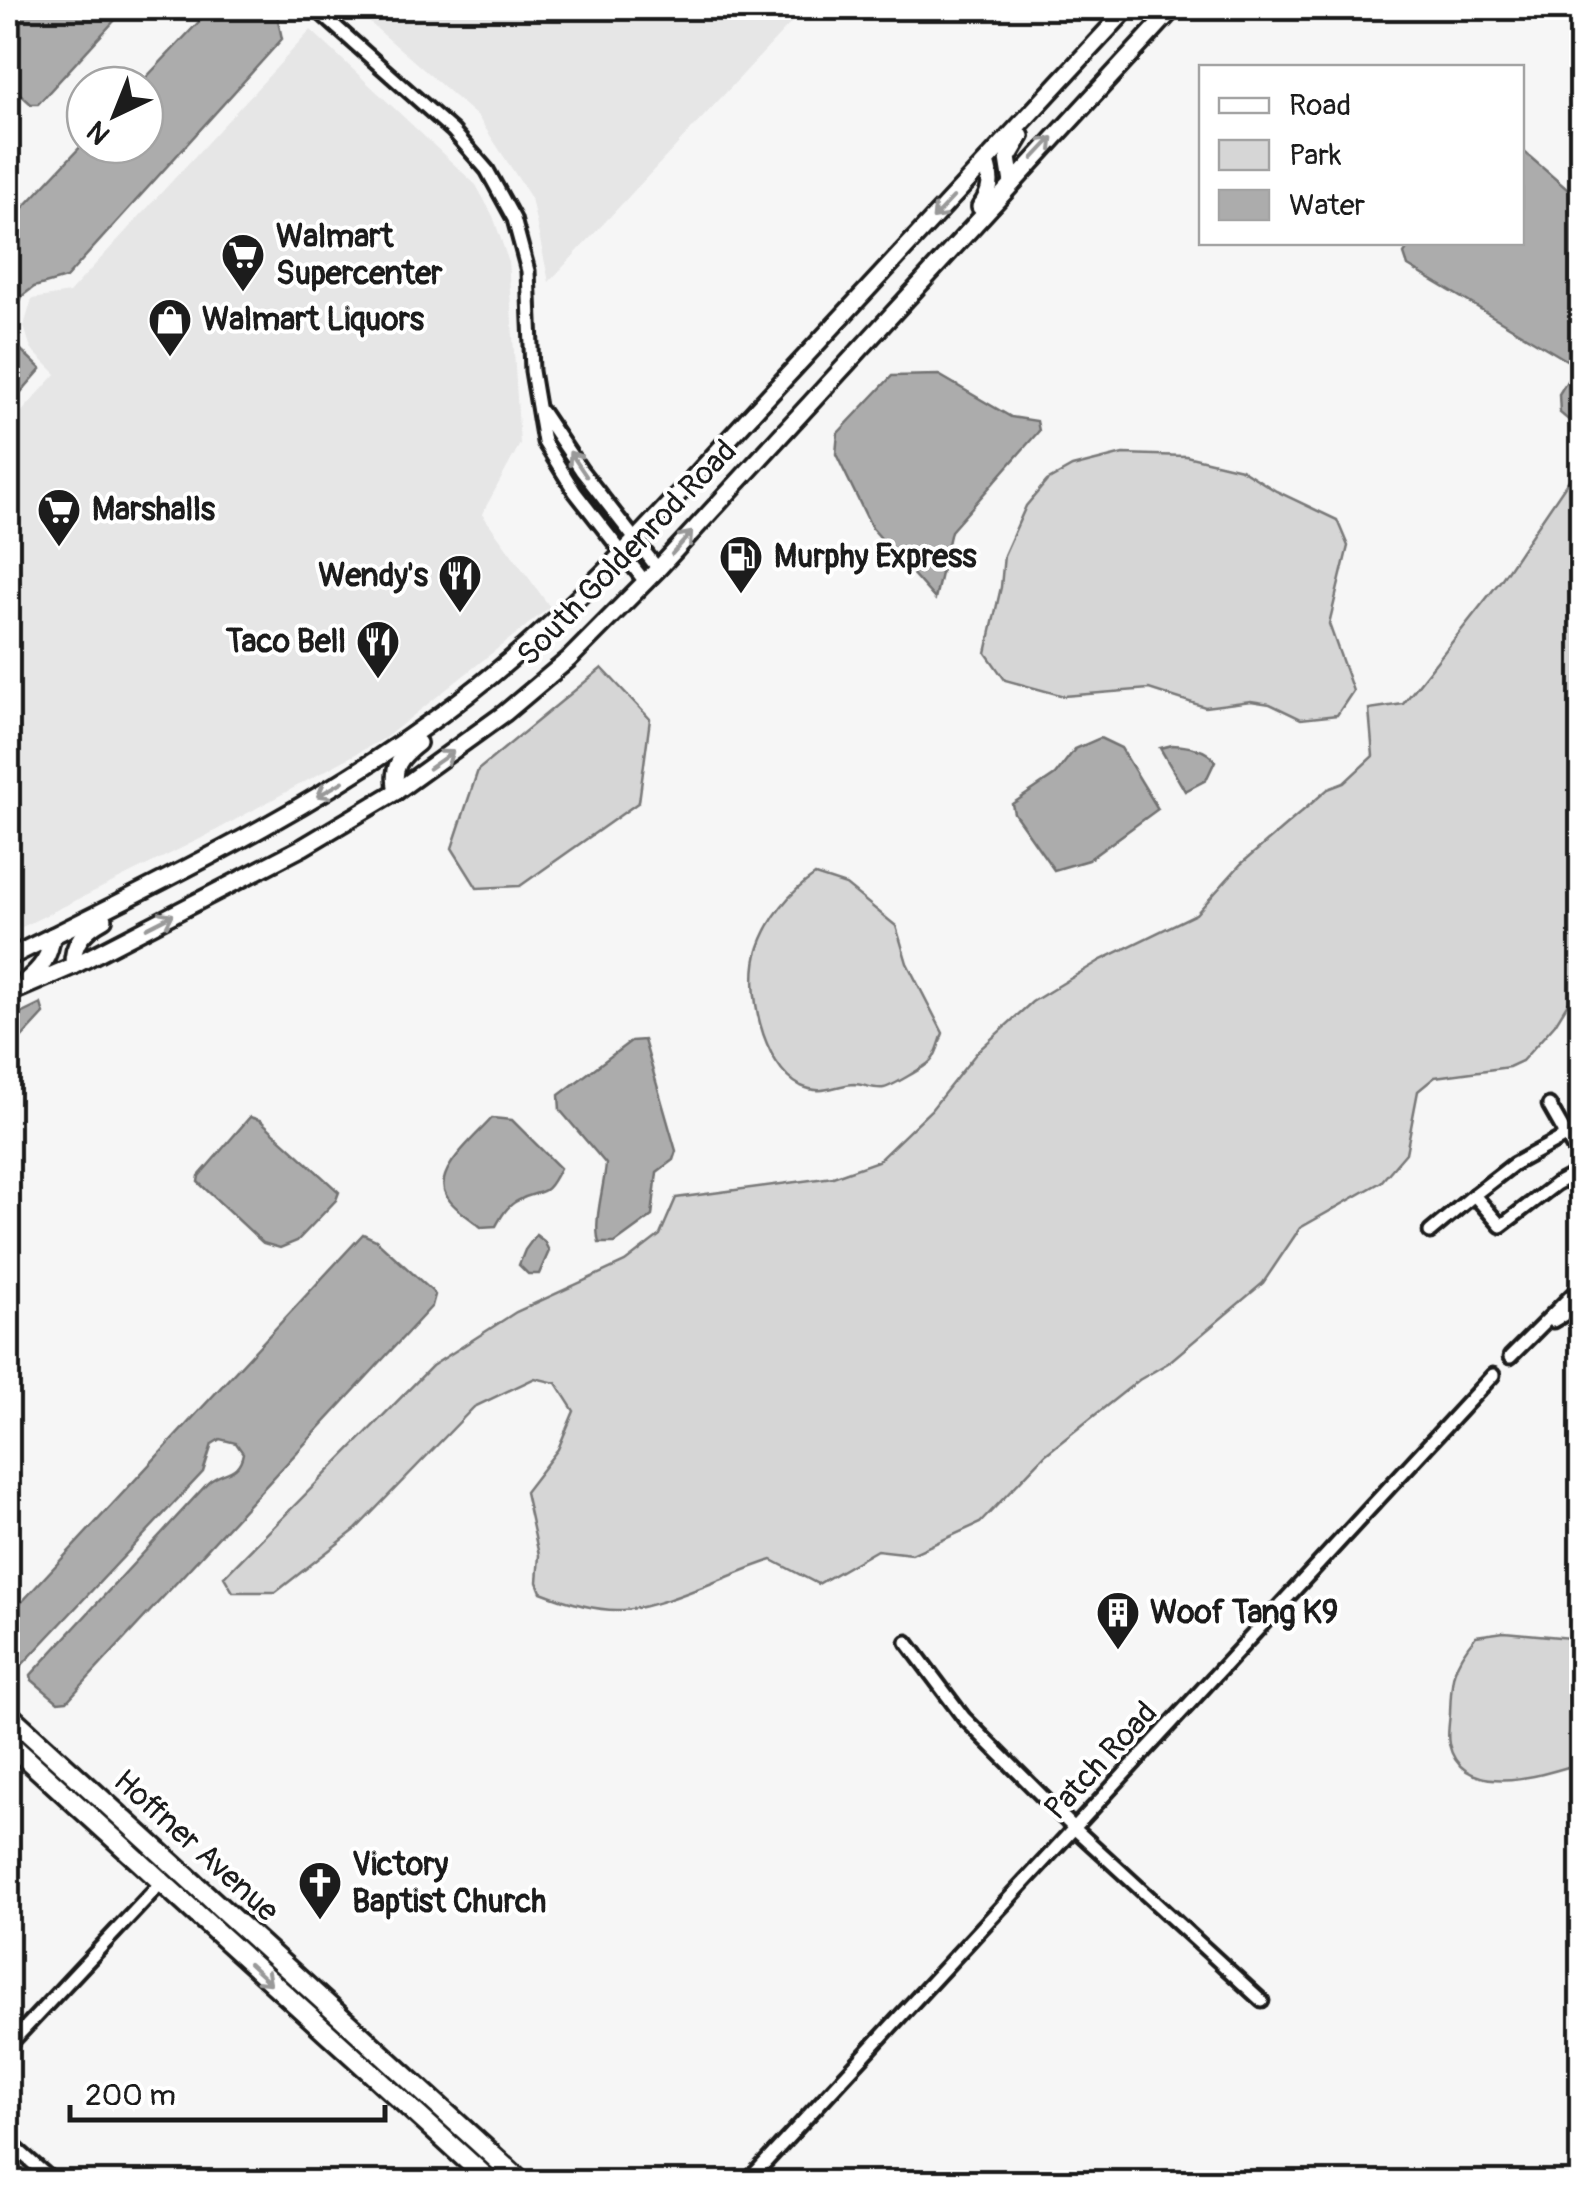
<svg xmlns="http://www.w3.org/2000/svg" width="1589" height="2190" font-family="Pangolin,sans-serif">
	<style>
		.built { fill: #e6e6e6 }
		.green { fill: #d6d6d6; stroke: #797979; stroke-width: 2.5 }
		.water { fill: #acacac; stroke: #727272; stroke-width: 2.5 }
		.lines { fill: none; stroke-linecap: round; stroke-linejoin: round }
		.street-casing { stroke: #1c1c1c; stroke-width: 19 }
		.secondary-casing { stroke: #1c1c1c; stroke-width: 22 }
		.primary-casing { stroke: #1c1c1c; stroke-width: 25 }
		.street { stroke: #fff; stroke-width: 11 }
		.secondary { stroke: #fff; stroke-width: 15 }
		.primary { stroke: #fff; stroke-width: 18 }
		.oneway { stroke: #999 }
		.labels { text-anchor: middle; dominant-baseline: central; stroke-width: 8; stroke-linejoin: round; paint-order: stroke }
		.poi-label { font-size: 32px; font-weight: bold; fill: #1c1c1c; stroke: #fff; text-anchor: start }
		.street-label { font-size: 32px; fill: #1c1c1c; stroke: #fff }
	</style>
	<rect width="100%" height="100%" fill="#f6f6f6"/>
	<filter id="ink" filterUnits="userSpaceOnUse"><feTurbulence type="fractalNoise" baseFrequency=".01" numOctaves="2"/><feDisplacementMap in="SourceGraphic" scale="20" xChannelSelector="R" yChannelSelector="G"/><feConvolveMatrix kernelMatrix="1 2 1 2 8 2 1 2 1" color-interpolation-filters="sRGB"/></filter>
	<g filter="url(#ink)">
		<g class="built">
			<path d="M 353,8 L 805,8 L 549,282 L 531,198 L 478,117 Z"/>
			<path d="M 311,30 L 476,185 L 493,216 L 508,260 L 520,444 L 482,514 L 550,607 L 385,738 L 202,838 L 8,934 L 8,427 L 56,374 L 31,349 L 24,326 L 32,299 L 69,293 Z"/>
		</g>
		<g class="green">
			<path d="M 1123,454 L 1186,456 L 1241,469 L 1276,491 L 1337,520 L 1348,546 L 1329,624 L 1353,691 L 1337,715 L 1301,719 L 1270,704 L 1251,701 L 1205,707 L 1149,689 L 1064,696 L 1005,680 L 986,653 L 1001,587 L 1004,555 L 1026,506 L 1047,481 L 1072,467 Z"/>
			<path d="M 1581,462 L 1581,982 L 1555,1024 L 1522,1061 L 1509,1067 L 1435,1077 L 1418,1091 L 1406,1153 L 1381,1182 L 1300,1228 L 1263,1283 L 1168,1363 L 1139,1380 L 1046,1454 L 980,1523 L 912,1554 L 877,1550 L 818,1584 L 772,1560 C 731,1573 657,1611 617,1610 C 593,1610 564,1601 541,1592 L 537,1582 L 539,1555 L 525,1492 L 558,1449 L 574,1411 L 556,1383 L 535,1378 L 474,1407 L 355,1530 L 276,1592 L 233,1592 L 224,1577 L 432,1366 L 516,1312 L 625,1262 L 660,1235 L 676,1198 L 833,1177 L 878,1161 L 931,1110 L 978,1051 L 1032,1002 L 1101,960 L 1196,914 L 1241,864 L 1328,789 L 1344,783 L 1373,756 L 1369,709 L 1403,704 L 1501,580 Z"/>
			<path d="M 602,668 L 650,719 L 639,802 L 520,886 L 477,888 L 452,848 L 478,770 Z"/>
			<path d="M 815,875 L 846,885 L 896,926 L 907,963 L 943,1033 C 940,1041 937,1055 931,1061 C 926,1066 891,1087 884,1088 C 875,1090 863,1084 854,1084 C 834,1085 823,1096 801,1086 C 762,1066 745,986 759,947 C 769,918 790,892 815,875 Z"/>
			<path d="M 1504,1632 L 1581,1639 L 1582,1761 L 1578,1764 C 1542,1775 1462,1801 1449,1744 C 1447,1736 1449,1723 1450,1714 C 1451,1677 1452,1665 1476,1636 Z"/>
		</g>
		<g class="water">
			<path d="M 22,8 L 126,8 L 38,104 L 31,104 L 8,83 L 8,23 Z"/>
			<path d="M 212,8 L 268,8 L 277,15 L 282,39 L 66,278 L 34,287 L 22,296 L 13,322 L 20,349 L 41,369 L 14,400 L 8,396 L 8,224 L 85,142 L 85,145 L 145,145 L 145,85 L 139,85 Z"/>
			<path d="M 1522,150 L 1581,201 L 1582,417 L 1572,423 L 1560,413 L 1559,394 L 1572,373 L 1568,361 L 1408,266 L 1404,254 L 1411,243 L 1522,242 Z"/>
			<path d="M 939,375 L 1011,417 L 1037,421 L 1039,431 L 951,531 L 935,599 L 872,528 L 836,454 L 838,433 L 892,376 Z"/>
			<path d="M 1100,738 L 1121,748 L 1158,809 L 1088,860 L 1054,870 L 1014,813 L 1012,804 L 1055,775 L 1075,749 Z"/>
			<path d="M 1172,745 C 1187,746 1206,748 1215,761 L 1206,780 L 1185,791 L 1160,748 Z"/>
			<path d="M 41,1004 L 44,1014 L 8,1053 L 8,1020 Z"/>
			<path d="M 644,1040 L 676,1151 L 673,1160 L 657,1172 L 652,1216 L 615,1243 L 599,1243 C 593,1221 604,1188 606,1164 L 560,1110 L 559,1095 L 631,1041 Z"/>
			<path d="M 250,1117 L 260,1120 L 339,1192 L 336,1200 L 297,1241 L 280,1248 L 263,1243 L 198,1182 L 199,1176 Z"/>
			<path d="M 492,1118 L 512,1120 L 560,1168 C 544,1201 543,1187 517,1201 C 507,1206 501,1217 496,1226 L 481,1227 C 470,1218 452,1207 446,1195 C 432,1171 477,1136 492,1118 Z"/>
			<path d="M 363,1234 L 376,1240 L 432,1291 L 435,1295 L 432,1306 L 67,1701 L 58,1702 L 32,1680 L 31,1675 L 208,1483 C 222,1470 239,1476 243,1453 L 236,1443 L 220,1439 L 212,1444 L 203,1472 L 21,1666 L 8,1658 L 8,1617 Z"/>
			<path d="M 536,1235 L 544,1241 L 549,1251 L 539,1274 L 528,1274 L 519,1265 L 525,1250 Z"/>
		</g>
		<g class="lines">
			<defs>
				<g id="street">
					<path d="M 315,8 L 453,131 L 487,170 L 514,219 L 528,271 L 532,371 L 544,442 L 575,492 L 646,583"/>
					<path d="M 542,412 L 581,470 L 658,569"/>
					<path d="M 1549,1105 L 1582,1163"/>
					<path d="M 1582,1127 L 1514,1164 L 1474,1195 L 1501,1226 L 1556,1184 L 1582,1170"/>
					<path d="M 1430,1232 L 1474,1195"/>
					<path d="M 1553,1321 L 1582,1304"/>
					<path d="M 1510,1357 L 1582,1285"/>
					<path d="M 907,1642 L 964,1718 L 1075,1829 L 1262,2001"/>
					<path d="M 8,2046 L 161,1883"/>
					<path d="M 8,2141 L 54,2182"/>
					<path d="M 747,2182 L 1493,1375"/>
				</g>
				<g id="secondary">
					<path d="M 1012,183 L 1008,158 L 1021,136"/>
					<path d="M 980,207 C 992,191 992,180 986,162"/>
					<path d="M 397,791 C 391,767 400,757 418,743"/>
					<path d="M 8,958 C 165,880 328,803 467,695 C 577,610 669,504 763,402 C 885,271 1007,140 1128,8"/>
					<path d="M 73,966 C 72,943 84,930 104,919"/>
					<path d="M 26,981 C 41,968 50,957 52,936"/>
					<path d="M 8,994 L 73,966 L 303,847 L 397,791 L 505,713 L 569,659 L 658,569 L 1174,8"/>
				</g>
				<g id="primary">
					<path d="M 8,1714 L 522,2182"/>
					<path d="M 8,1742 L 491,2182"/>
				</g>
			</defs>
			<use href="#street" class="street-casing"/>
			<use href="#secondary" class="secondary-casing"/>
			<use href="#primary" class="primary-casing"/>
			<use href="#street" class="street"/>
			<use href="#secondary" class="secondary"/>
			<use href="#primary" class="primary"/>
		</g>
		<defs><path id="oneway-shaft" d="M-6 0H5M1.5-3L5.5 0L1.5 3" fill="none" stroke-width="1.6" stroke-linecap="round" stroke-linejoin="round" transform="scale(2.5)"/></defs>
		<g class="oneway">
			<use href="#oneway-shaft" transform="translate(1043 148) rotate(-47)"/>
			<use href="#oneway-shaft" transform="translate(943 208) rotate(133)"/>
			<use href="#oneway-shaft" transform="translate(578 464) rotate(-124)"/>
			<use href="#oneway-shaft" transform="translate(682 543) rotate(-48)"/>
			<use href="#oneway-shaft" transform="translate(441 760) rotate(-35)"/>
			<use href="#oneway-shaft" transform="translate(330 789) rotate(150)"/>
			<use href="#oneway-shaft" transform="translate(160 921) rotate(-27)"/>
			<use href="#oneway-shaft" transform="translate(260 1974) rotate(43)"/>
		</g>
	</g>
	<defs>
		<symbol id="supermarket-pin" viewBox="-11 -11 22 30"><path d="M0 17L-7.5 6A9.5 9.5 0 1 1 7.5 6Z" fill="#1c1c1c" stroke="#fff"/><path d="M-6-5.5h2.5l.6 2H6L4.5 2H-2.5L-4.4-4H-6ZM-1.5 3.2a1.3 1.3 0 1 0 .1 0ZM3 3.2a1.3 1.3 0 1 0 .1 0Z" fill="#fff"/></symbol>
		<symbol id="shop-pin" viewBox="-11 -11 22 30"><path d="M0 17L-7.5 6A9.5 9.5 0 1 1 7.5 6Z" fill="#1c1c1c" stroke="#fff"/><path d="M-5-2.5h2.3a2.7 3.5 0 0 1 5.4 0H5L5.5 6h-11ZM-1.5-2.5h3a1.5 2.3 0 0 0-3 0Z" fill="#fff"/></symbol>
		<symbol id="fuel-pin" viewBox="-11 -11 22 30"><path d="M0 17L-7.5 6A9.5 9.5 0 1 1 7.5 6Z" fill="#1c1c1c" stroke="#fff"/><path d="M-5.5-6h7V0h2V4h1.3V-2.5L3-4.5l.8-.8L6-3V5H2.5V1h-1V6h-7ZM-4.2-4.7v3.2H.2V-4.7Z" fill="#fff"/></symbol>
		<symbol id="restaurant-pin" viewBox="-11 -11 22 30"><path d="M0 17L-7.5 6A9.5 9.5 0 1 1 7.5 6Z" fill="#1c1c1c" stroke="#fff"/><path d="M-5-6h1v4h1v-4h1v4h1v-4h1v5L-1.5 .5V6h-2V.5L-5-1ZM5-6V6H3V1.5H1.5Q1.5-4 5-6Z" fill="#fff"/></symbol>
		<symbol id="building-pin" viewBox="-11 -11 22 30"><path d="M0 17L-7.5 6A9.5 9.5 0 1 1 7.5 6Z" fill="#1c1c1c" stroke="#fff"/><path d="M-4-6H4V6H1V3H-1V6H-4ZM-2.5-4.3h1.7v1.8h-1.7ZM.8-4.3h1.7v1.8H.8ZM-2.5-1h1.7V.8h-1.7ZM.8-1h1.7V.8H.8Z" fill="#fff"/></symbol>
		<symbol id="church-pin" viewBox="-11 -11 22 30"><path d="M0 17L-7.5 6A9.5 9.5 0 1 1 7.5 6Z" fill="#1c1c1c" stroke="#fff"/><path d="M-1.2-6h2.4v3.5h3.3v2.4h-3.3V6h-2.4V-.1h-3.3v-2.4h3.3Z" fill="#fff"/></symbol>
	</defs>
	<g fill-rule="evenodd">
		<use href="#supermarket-pin" x="218" y="230" width="50" height="68"/>
		<use href="#shop-pin" x="145" y="295" width="50" height="68"/>
		<use href="#supermarket-pin" x="34" y="485" width="50" height="68"/>
		<use href="#fuel-pin" x="716" y="532" width="50" height="68"/>
		<use href="#restaurant-pin" x="435" y="551" width="50" height="68"/>
		<use href="#restaurant-pin" x="353" y="617" width="50" height="68"/>
		<use href="#building-pin" x="1093" y="1588" width="50" height="68"/>
		<use href="#church-pin" x="295" y="1858" width="50" height="68"/>
	</g>
	<g class="labels">
		<g class="poi-label">
			<text x="276" y="237">Walmart<tspan x="276" dy="37">Supercenter</tspan></text>
			<text x="202" y="320">Walmart Liquors</text>
			<text x="92" y="510">Marshalls</text>
			<text x="774" y="557">Murphy Express</text>
			<text x="428" y="576" text-anchor="end">Wendy's</text>
			<text x="346" y="642" text-anchor="end">Taco Bell</text>
			<text x="1150" y="1613">Woof Tang K9</text>
			<text x="352" y="1865">Victory<tspan x="352" dy="37">Baptist Church</tspan></text>
		</g>
		<g class="street-label">
			<text transform="translate(627 553) rotate(-46)">South Goldenrod Road</text>
			<text transform="translate(1101 1761) rotate(-47)">Patch Road</text>
			<text transform="translate(196 1846) rotate(42)">Hoffner Avenue</text>
		</g>
	</g>
	<rect width="1589" height="2190" fill="none" stroke="#fff" stroke-width="40"/>
	<rect x="20" y="20" width="1549" height="2150" fill="none" stroke="#1c1c1c" stroke-width="4" filter="url(#ink)"/>
	<rect x="1199" y="65" width="325" height="180" fill="#ffffff" stroke="#a4a4a4" stroke-width="2.5"/>
	<rect x="1219" y="98" width="50" height="15" fill="#ffffff" stroke="#a4a4a4" stroke-width="2.5"/>
	<text x="1289" y="115" font-size="30" fill="#1c1c1c">Road</text>
	<rect x="1219" y="140" width="50" height="30" fill="#d6d6d6" stroke="#a4a4a4" stroke-width="2.5"/>
	<text x="1289" y="165" font-size="30" fill="#1c1c1c">Park</text>
	<rect x="1219" y="190" width="50" height="30" fill="#acacac" stroke="#a4a4a4" stroke-width="2.5"/>
	<text x="1289" y="215" font-size="30" fill="#1c1c1c">Water</text>
	<g transform="translate(115 115) rotate(223)"><circle r="48" fill="#ffffff" stroke="#a4a4a4" stroke-width="2.5"/>
	<path d="M0-8L18 38L0 25L-18 38Z" fill="#1c1c1c"/>
	<text y="-15" font-size="28" font-weight="bold" text-anchor="middle" fill="#1c1c1c">N</text>
	</g>
	<path d="M70 2105v15h315v-15" fill="none" stroke="#1c1c1c" stroke-width="5"/>
	<text x="85" y="2105" font-size="30" fill="#1c1c1c" stroke="#ffffff" stroke-width="8" paint-order="stroke">200 m</text>
</svg>
